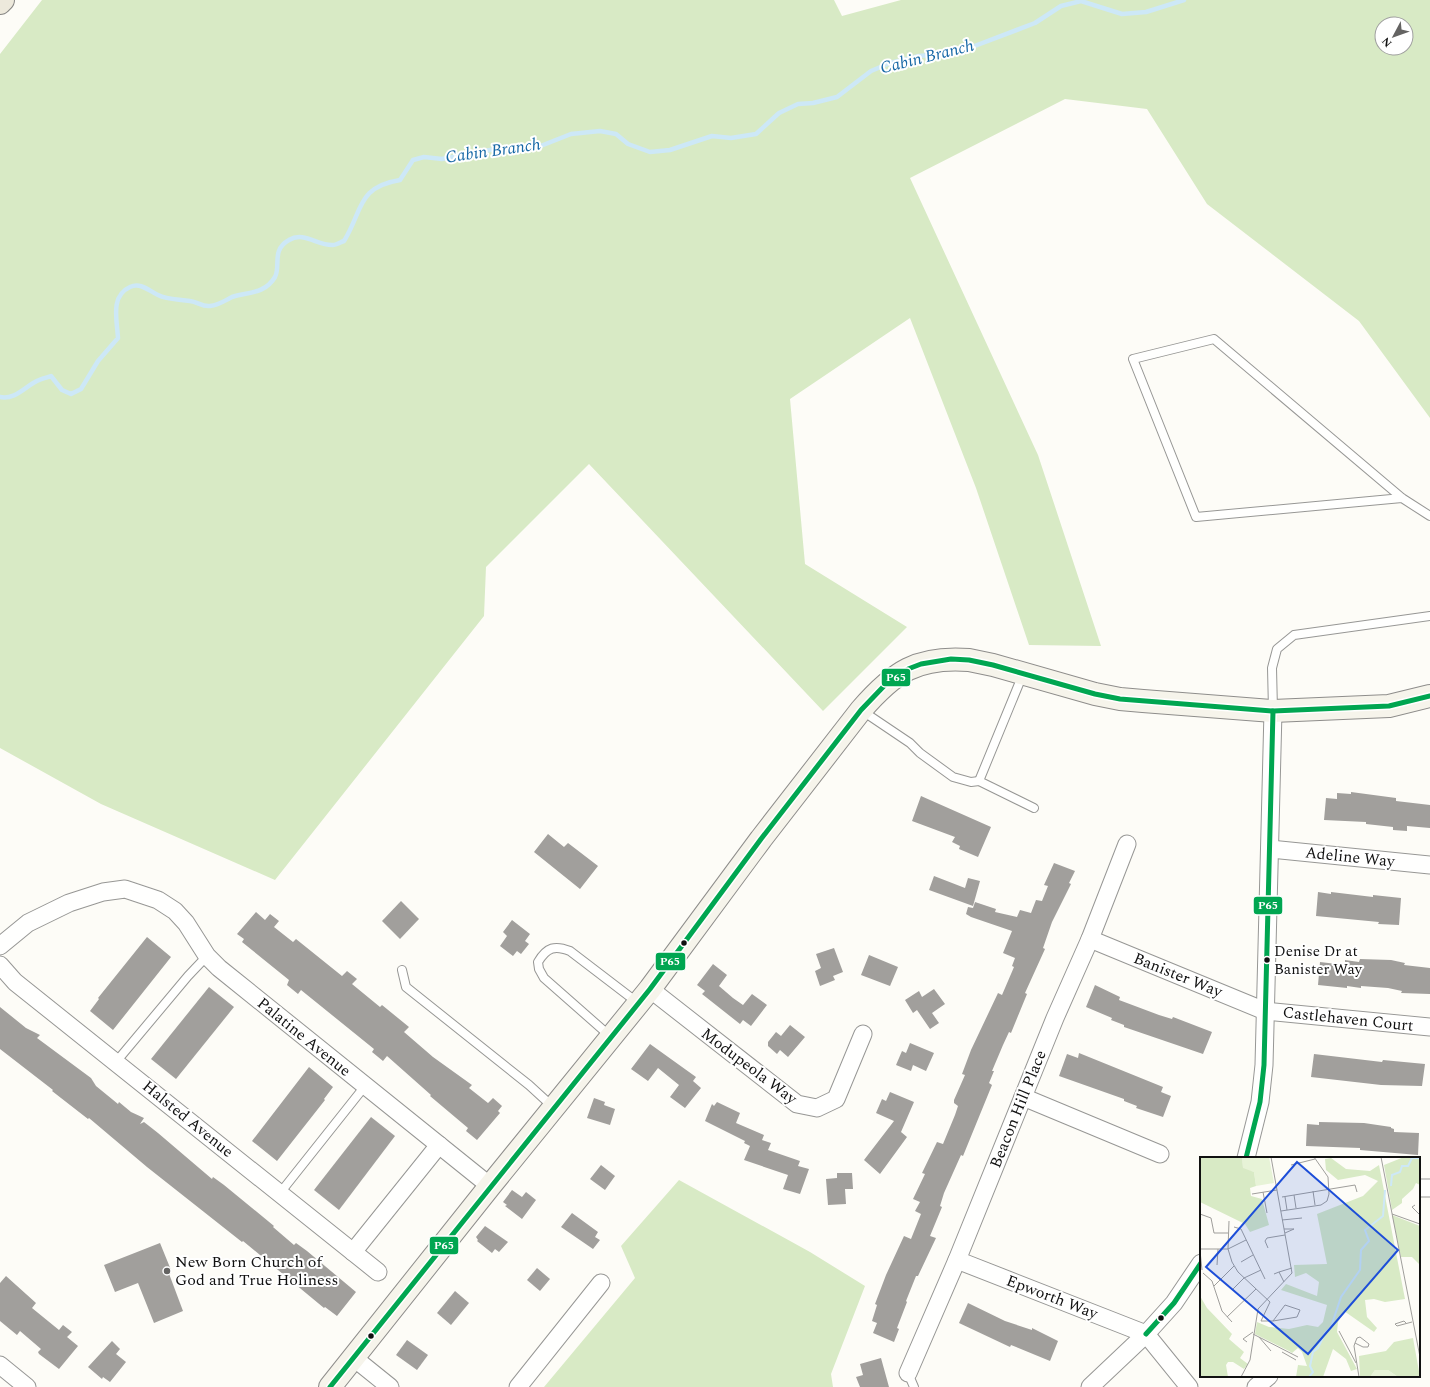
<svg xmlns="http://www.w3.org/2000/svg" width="1430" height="1387" font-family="Spectral,serif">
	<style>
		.forest { fill: #d8eac5; fill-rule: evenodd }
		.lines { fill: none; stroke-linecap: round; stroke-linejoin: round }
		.stream { stroke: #cde8f7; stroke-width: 4.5 }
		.building { fill: #a19f9c }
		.lane-casing { stroke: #979795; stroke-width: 10 }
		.street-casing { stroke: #979795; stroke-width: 19 }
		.secondary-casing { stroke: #8e8d8b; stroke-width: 24 }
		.primary-casing { stroke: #858482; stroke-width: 24 }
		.lane { stroke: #fffffe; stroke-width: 8 }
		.street { stroke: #fffffe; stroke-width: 17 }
		.secondary { stroke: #f6f4eb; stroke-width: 22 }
		.primary { stroke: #ede9dc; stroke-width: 22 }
		.bus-1-casing { stroke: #fff; stroke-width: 8 }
		.bus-1 { stroke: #00a651; stroke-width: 5 }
		.bus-dot { fill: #111; stroke: #fff; stroke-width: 1.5 }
		.poi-dot { fill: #646362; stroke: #fff; stroke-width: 1.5 }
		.labels { text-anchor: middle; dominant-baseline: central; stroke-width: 4; stroke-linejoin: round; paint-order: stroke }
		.bus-label { font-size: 15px; fill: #111; stroke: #fff; text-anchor: start }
		.street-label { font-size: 16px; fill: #111; stroke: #fff }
		.poi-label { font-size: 16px; fill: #111; stroke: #fff; text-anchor: start }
		.water-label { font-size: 17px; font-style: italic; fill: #1768a6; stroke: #fff }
		.inset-river { fill: none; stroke: #cde8f7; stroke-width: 2 }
		.inset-road { fill: none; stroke: #9f9e9b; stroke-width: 1 }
		.view { fill: #1d4ed8; fill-opacity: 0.15; stroke: #1d4ed8; stroke-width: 2 }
		.inset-edge { fill: none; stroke: #111; stroke-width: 2 }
		.line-badge { stroke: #fff; stroke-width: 1.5 }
		.badge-label { font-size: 11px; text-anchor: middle; font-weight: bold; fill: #fff }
	</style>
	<rect width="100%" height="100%" fill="#fdfcf7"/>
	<g class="forest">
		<path d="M 42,0 L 834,0 L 842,16 L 901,0 L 1430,0 L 1430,418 L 1359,321 L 1207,204 L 1147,109 L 1065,99 L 910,178 L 1038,455 L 1101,646 L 1029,645 L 976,488 L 910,318 L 790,399 L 805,564 L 907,627 L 823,711 L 589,464 L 486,567 L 484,616 L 275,880 L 101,804 L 0,748 L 0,54 ZM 1382,24 L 1406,24 L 1406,48 L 1382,48 Z"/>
		<path d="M 679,1180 L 810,1252 L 865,1286 L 831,1374 L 833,1387 L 544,1387 L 635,1278 L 621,1246 Z"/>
	</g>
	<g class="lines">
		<path class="stream" d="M 0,397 C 14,400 24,388 35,382 C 40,379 46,378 51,376 L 62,390 L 71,394 L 81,389 L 98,361 L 118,338 C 117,320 110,296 130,287 C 141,282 149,291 158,295 C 168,300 179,299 190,301 C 198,302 202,307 210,306 C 219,305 224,301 232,297 C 248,292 265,294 275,277 C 281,266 271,250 289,240 C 304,231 318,246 333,245 C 336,245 341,242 344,241 C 363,210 357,187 400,180 L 413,160 L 424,157 L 442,159 L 506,147 L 522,151 L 533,149 L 571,134 L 600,131 L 616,134 L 628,144 L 650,152 L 670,150 L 712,136 L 731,138 L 756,134 L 779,113 L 798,104 L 813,103 L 837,97 L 871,71 L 890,63 L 919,56 L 943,54 L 972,47 L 1035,23 L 1061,6 L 1081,1 L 1122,14 L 1146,12 L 1184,0"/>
	</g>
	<g class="building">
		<path d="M 1351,792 L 1396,798 L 1396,801 L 1430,805 L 1430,828 L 1407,826 L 1407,831 L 1393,830 L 1393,827 L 1366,824 L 1366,822 L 1324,820 L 1326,798 L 1337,799 L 1337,793 L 1351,794 Z"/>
		<path d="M 921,796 L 991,827 L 978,857 L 959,849 L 960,846 L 952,842 L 955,837 L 912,821 Z"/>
		<path d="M 548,834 L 564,847 L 568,843 L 598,866 L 580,889 L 534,852 Z"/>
		<path d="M 1054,863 L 1075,871 L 1069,883 L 1071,884 L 1052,922 L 1043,948 L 1045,949 L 1025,993 L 1027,994 L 1011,1033 L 1009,1032 L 1003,1045 L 992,1071 L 994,1071 L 989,1083 L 992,1085 L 963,1156 L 961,1155 L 944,1193 L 940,1206 L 942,1207 L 930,1236 L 936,1238 L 918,1276 L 916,1276 L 906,1301 L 907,1302 L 897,1328 L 899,1329 L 894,1342 L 873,1333 L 877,1323 L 872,1321 L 877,1305 L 875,1304 L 886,1275 L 904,1236 L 911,1239 L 921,1214 L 915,1211 L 920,1202 L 913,1199 L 925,1174 L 922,1173 L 937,1142 L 943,1144 L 955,1115 L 958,1106 L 954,1103 L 954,1100 L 965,1075 L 962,1074 L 971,1050 L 998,993 L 1002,995 L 1014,967 L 1012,966 L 1015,958 L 1003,953 L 1012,931 L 971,917 L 966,914 L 968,907 L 973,908 L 975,902 L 996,909 L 995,912 L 1017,917 L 1020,910 L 1031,913 L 1036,900 L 1042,901 L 1048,886 L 1044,885 Z"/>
		<path d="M 934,876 L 965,888 L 968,878 L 980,881 L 973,906 L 929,890 Z"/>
		<path d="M 1318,892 L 1331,894 L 1331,892 L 1373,897 L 1373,895 L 1401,898 L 1399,925 L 1378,924 L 1379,922 L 1316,916 Z"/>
		<path d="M 401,901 L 419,919 L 400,939 L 382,921 Z"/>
		<path d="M 256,912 L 265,920 L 270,914 L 279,921 L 274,927 L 293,942 L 296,939 L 342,976 L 347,971 L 357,979 L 352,984 L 380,1007 L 382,1005 L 409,1027 L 404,1032 L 433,1057 L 472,1085 L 469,1088 L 488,1103 L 493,1098 L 502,1106 L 498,1111 L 500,1113 L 477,1140 L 466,1131 L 468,1128 L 430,1096 L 431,1095 L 387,1056 L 383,1061 L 372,1052 L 374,1049 L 301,990 L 298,994 L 287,985 L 289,980 L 242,942 L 244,939 L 237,934 Z"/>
		<path d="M 512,920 L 530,934 L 525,941 L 529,944 L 521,954 L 517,951 L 513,956 L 500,946 L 507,936 L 503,932 Z"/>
		<path d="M 147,937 L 171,957 L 113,1030 L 90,1011 L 99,999 L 98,998 Z"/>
		<path d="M 834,948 L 843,972 L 833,976 L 835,980 L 820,986 L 815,971 L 821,968 L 816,954 Z"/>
		<path d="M 869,955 L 898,967 L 890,986 L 861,975 Z"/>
		<path d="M 1360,959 L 1391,960 L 1405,963 L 1404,965 L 1430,968 L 1430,994 L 1401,993 L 1402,991 L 1388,988 L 1361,986 L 1361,988 L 1347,986 L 1347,988 L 1318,985 L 1320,962 L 1345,965 L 1345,960 L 1359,962 Z"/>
		<path d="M 713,964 L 727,975 L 719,986 L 733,998 L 743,1005 L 752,994 L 767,1005 L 751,1026 L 743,1020 L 740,1024 L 702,994 L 705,991 L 697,985 Z"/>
		<path d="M 1095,985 L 1120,997 L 1119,1000 L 1159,1015 L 1172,1019 L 1173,1017 L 1212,1032 L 1203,1054 L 1124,1027 L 1124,1025 L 1111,1020 L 1112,1018 L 1086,1007 Z"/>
		<path d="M 209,987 L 234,1007 L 176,1079 L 151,1059 Z"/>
		<path d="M 934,989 L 945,1004 L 932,1013 L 939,1023 L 930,1029 L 917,1010 L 913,1013 L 905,1000 L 919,991 L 922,997 Z"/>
		<path d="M 0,1007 L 26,1028 L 40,1035 L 37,1038 L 91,1078 L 96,1086 L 118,1104 L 119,1102 L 131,1112 L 144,1118 L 140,1124 L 144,1122 L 158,1133 L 212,1179 L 213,1177 L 224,1185 L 274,1226 L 273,1227 L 294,1245 L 296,1243 L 307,1251 L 356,1292 L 337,1316 L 325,1307 L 324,1308 L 243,1241 L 242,1242 L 147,1167 L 89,1118 L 88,1119 L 52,1091 L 53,1090 L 0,1049 Z"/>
		<path d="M 790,1025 L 805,1037 L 788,1057 L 780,1050 L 777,1054 L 768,1046 L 768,1042 L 776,1032 L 781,1036 Z"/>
		<path d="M 910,1043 L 934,1053 L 926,1071 L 913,1065 L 911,1071 L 896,1065 L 902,1051 L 906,1053 Z"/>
		<path d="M 650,1044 L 696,1077 L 693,1081 L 701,1088 L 685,1108 L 670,1097 L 679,1085 L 658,1068 L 648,1081 L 631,1069 Z"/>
		<path d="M 1079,1053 L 1163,1087 L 1161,1092 L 1171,1096 L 1163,1117 L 1136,1108 L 1137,1106 L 1124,1101 L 1124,1099 L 1059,1076 L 1067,1054 L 1078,1058 Z"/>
		<path d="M 1314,1054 L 1382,1062 L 1383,1060 L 1425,1064 L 1422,1086 L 1381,1085 L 1311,1077 Z"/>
		<path d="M 309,1067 L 333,1087 L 324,1099 L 325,1100 L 277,1161 L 252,1141 Z"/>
		<path d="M 890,1092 L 914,1102 L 901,1132 L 907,1137 L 880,1174 L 864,1160 L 894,1121 L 876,1113 L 882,1099 L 886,1101 Z"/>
		<path d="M 594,1098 L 605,1102 L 604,1105 L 615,1109 L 610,1125 L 587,1118 Z"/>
		<path d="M 717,1102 L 740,1113 L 736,1123 L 764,1135 L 762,1140 L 771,1143 L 768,1150 L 800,1161 L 798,1166 L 809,1169 L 800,1194 L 783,1189 L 788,1175 L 744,1160 L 750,1146 L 744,1143 L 745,1141 L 705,1121 L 712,1104 L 714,1106 Z"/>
		<path d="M 371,1117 L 395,1136 L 339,1210 L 314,1190 Z"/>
		<path d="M 1319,1122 L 1364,1123 L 1391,1127 L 1391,1128 L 1394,1129 L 1394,1132 L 1419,1133 L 1418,1155 L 1360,1150 L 1360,1148 L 1306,1146 L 1307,1124 L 1319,1125 Z"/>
		<path d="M 601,1165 L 615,1176 L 605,1190 L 590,1179 Z"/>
		<path d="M 837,1173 L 852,1173 L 853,1189 L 845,1189 L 846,1204 L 828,1205 L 826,1179 L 837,1178 Z"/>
		<path d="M 512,1190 L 522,1197 L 526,1192 L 536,1200 L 522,1219 L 505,1206 L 507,1205 L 503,1202 Z"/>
		<path d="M 572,1213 L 598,1232 L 595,1237 L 600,1240 L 593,1249 L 561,1227 Z"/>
		<path d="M 485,1226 L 508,1242 L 499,1252 L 495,1249 L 492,1253 L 477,1241 L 478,1240 L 476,1237 Z"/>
		<path d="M 160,1243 L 171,1270 L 168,1271 L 183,1311 L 154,1323 L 138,1283 L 115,1292 L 104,1265 Z"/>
		<path d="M 537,1268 L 550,1279 L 540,1291 L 527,1280 Z"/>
		<path d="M 6,1276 L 36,1303 L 32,1308 L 59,1330 L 63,1325 L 72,1332 L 67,1337 L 78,1346 L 59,1369 L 39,1354 L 38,1352 L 41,1349 L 20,1331 L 17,1335 L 0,1321 L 0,1283 Z"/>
		<path d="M 455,1291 L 469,1303 L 451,1325 L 437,1313 Z"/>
		<path d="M 968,1303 L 1005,1321 L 1032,1330 L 1032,1328 L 1058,1341 L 1050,1361 L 1011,1345 L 1010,1347 L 959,1323 Z"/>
		<path d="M 407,1340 L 428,1355 L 417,1370 L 396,1355 Z"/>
		<path d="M 112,1341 L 120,1349 L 116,1354 L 126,1362 L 110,1382 L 103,1377 L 102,1379 L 88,1367 Z"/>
		<path d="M 881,1358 L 889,1387 L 860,1387 L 856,1377 L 863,1375 L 860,1364 Z"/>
	</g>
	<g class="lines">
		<defs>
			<g id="lane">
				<path d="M 1402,498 L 1196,517 L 1133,359 L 1214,339 L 1402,498 L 1430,516"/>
				<path d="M 1023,674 L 979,781 L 1034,808"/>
				<path d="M 861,710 L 910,743 L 920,753 L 953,777 L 971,782 L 979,781"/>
				<path d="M 1273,710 L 1272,668 L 1277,649 L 1294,635 L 1430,616"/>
				<path d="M 402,970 L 406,987 L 529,1085 L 553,1107"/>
				<path d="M 611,1037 L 544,978 L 539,969 L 538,962 C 547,947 555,945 570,951 L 638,1003"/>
				<path d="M 116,1062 L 188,976 L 207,956"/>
				<path d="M 280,1193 L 365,1086"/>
				<path d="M 908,1373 L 914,1387"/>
			</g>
			<g id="street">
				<path d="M 1270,849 L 1430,865"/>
				<path d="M 1090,939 L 1265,1011 L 1430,1027"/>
				<path d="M 0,946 L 28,923 L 69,903 L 103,892 L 125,889 L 158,900 L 175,911 L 186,923 L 207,956 L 219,968 L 490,1186"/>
				<path d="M 0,965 L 15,982 L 378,1272"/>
				<path d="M 650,989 L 797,1104 L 817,1108 L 836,1099 L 863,1034"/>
				<path d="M 1023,1097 L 1160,1154"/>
				<path d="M 1246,1158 L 1260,1102 L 1264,1065 L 1273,711"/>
				<path d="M 1419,1188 L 1430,1188"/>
				<path d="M 353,1252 L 439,1145"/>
				<path d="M 957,1260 L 1146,1334 L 1189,1387"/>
				<path d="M 354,1358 L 390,1387"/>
				<path d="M 0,1365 L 27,1387"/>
				<path d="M 908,1373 L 957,1260 L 1055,1018 L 1090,939 L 1127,844"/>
				<path d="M 518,1387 L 601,1283"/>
				<path d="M 1090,1387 L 1146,1334 L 1174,1303 L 1201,1263"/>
				<path d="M 1256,1387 L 1269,1376"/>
			</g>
			<path id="secondary" d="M 330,1387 L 490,1186 L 650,989 L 761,839 L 861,710 C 894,672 917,656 969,660 L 993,665 L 1095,694 L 1120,699 L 1143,701 L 1273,711 L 1389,706 L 1430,696"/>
			<path id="primary" d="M 0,3 L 3,0"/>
		</defs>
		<use href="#lane" class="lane-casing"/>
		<use href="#street" class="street-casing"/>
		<use href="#secondary" class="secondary-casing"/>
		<use href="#primary" class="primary-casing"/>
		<use href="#lane" class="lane"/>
		<use href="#street" class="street"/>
		<use href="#secondary" class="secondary"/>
		<use href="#primary" class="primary"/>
		<defs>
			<g id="bus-1">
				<path d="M 1246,1158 L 1260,1102 L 1264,1065 L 1273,711"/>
				<path d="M 1146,1334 L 1174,1303 L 1201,1263"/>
				<path d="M 330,1387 L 650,989 L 761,839 L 861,710 L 884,686 L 908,669 L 921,664 L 951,659 L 969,660 L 993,665 L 1095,694 L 1120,699 L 1273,711 L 1389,706 L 1430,696"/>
			</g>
		</defs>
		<use href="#bus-1" class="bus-1-casing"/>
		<use href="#bus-1" class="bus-1"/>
	</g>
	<g class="bus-dot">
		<circle cx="684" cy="943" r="3.5"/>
		<circle cx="1267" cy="960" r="3.5"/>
		<circle cx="1161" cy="1318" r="3.5"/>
		<circle cx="371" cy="1336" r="3.5"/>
	</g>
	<circle class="poi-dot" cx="167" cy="1271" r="4"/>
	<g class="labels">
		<g class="bus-label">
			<text x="1274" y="951">Denise Dr at<tspan x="1274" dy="18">Banister Way</tspan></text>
		</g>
		<g class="street-label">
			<text transform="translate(1350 857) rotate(6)">Adeline Way</text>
			<text transform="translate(1178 975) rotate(22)">Banister Way</text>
			<text transform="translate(1348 1019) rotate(6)">Castlehaven Court</text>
			<text transform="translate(304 1037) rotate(39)">Palatine Avenue</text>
			<text transform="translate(749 1066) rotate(37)">Modupeola Way</text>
			<text transform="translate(1018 1109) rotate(-68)">Beacon Hill Place</text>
			<text transform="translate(188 1119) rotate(39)">Halsted Avenue</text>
			<text transform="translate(1052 1297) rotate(21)">Epworth Way</text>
		</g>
		<g class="poi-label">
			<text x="175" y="1262">New Born Church of<tspan x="175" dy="18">God and True Holiness</tspan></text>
		</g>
		<g class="water-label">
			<text transform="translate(927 57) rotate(-14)">Cabin Branch</text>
			<text transform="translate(493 151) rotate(-8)">Cabin Branch</text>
		</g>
	</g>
	<g transform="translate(1200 1157)">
		<rect width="220" height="220" fill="#fdfcf7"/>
		<path d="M 42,0 L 69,0 L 74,26 L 56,29 L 54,15 L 43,12 ZM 175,213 L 188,213 L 198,220 L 170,220 Z" fill="#e7f3d7"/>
		<path d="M 0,0 L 42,0 L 43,11 L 54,15 L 56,29 L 50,31 L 51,39 L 62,42 L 69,68 L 50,75 L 45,67 L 0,45 ZM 204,0 L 220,0 L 220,28 L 216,26 L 213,32 L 202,42 L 202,46 L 192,53 L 184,8 ZM 131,1 L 146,12 L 170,14 L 179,8 L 205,142 L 185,145 L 174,142 L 165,143 L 167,160 L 177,171 L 174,175 L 144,154 L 138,165 L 137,175 L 157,212 L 151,214 L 146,202 L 133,192 L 123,220 L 96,220 L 98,208 L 107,209 L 102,195 L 98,191 L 92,196 L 89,194 L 55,177 L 57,165 L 69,170 L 89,172 L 107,168 L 118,170 L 123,165 L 127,148 L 81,133 L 86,127 L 117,139 L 119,125 L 106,116 L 95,120 L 94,108 L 127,107 L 117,57 L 163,39 L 178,24 L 165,18 L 138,23 L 126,13 L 125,2 ZM 192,58 L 220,69 L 220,108 L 212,100 L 201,100 ZM 0,139 L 7,151 L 32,177 L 29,182 L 44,195 L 40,201 L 48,207 L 44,212 L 33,205 L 28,205 L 26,208 L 28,220 L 0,220 ZM 213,181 L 220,220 L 198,220 L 188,213 L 175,213 L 170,220 L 160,220 L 159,199 L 186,194 L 194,185 Z" fill="#d8eac5"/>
		<path class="inset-river" d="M 191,29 L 192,18 L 200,15 L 202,9 L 208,9 L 212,1 L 220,1M 109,220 L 113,215 L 110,209 L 113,195 L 118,191 L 125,176 L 131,170 L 141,140 L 160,113 L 161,93 L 169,84 L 165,73 L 183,59 L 185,33"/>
		<path class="inset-road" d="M 181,0 L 220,200M 91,8 L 115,2M 113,34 L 115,48M 63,35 L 67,56M 52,37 L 77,33M 94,38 L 96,51M 82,40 L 155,28 L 157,35M 85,40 L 87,53M 215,48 L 212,50 L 220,58M 81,54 L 121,48 L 127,44 L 129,37 L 128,20 L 114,0M 0,57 L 11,61 L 14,76 L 28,76M 192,57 L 220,67M 82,63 L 102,61M 29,64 L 28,92 L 32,105 L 38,115 L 70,145 L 61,164 L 73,164 L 85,148 L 100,153 L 97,160 L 73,164M 34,70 L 41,72 L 65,122M 84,72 L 94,72 L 85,76M 68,91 L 65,84 L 67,81 L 85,78M 0,92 L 28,92 L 46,83M 0,94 L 2,113M 41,105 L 53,98M 17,108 L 18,92M 79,115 L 92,111M 3,116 L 12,124 L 22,154 L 32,165M 74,117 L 79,115 L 84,125M 14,129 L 34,109M 32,133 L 44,121 L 61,113M 27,160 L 56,132M 206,166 L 204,164 L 195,167 L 197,169 L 212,165M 139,174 L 156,206M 53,177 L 98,200M 59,180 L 71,194M 47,185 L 43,182 L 53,175M 155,186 L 163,190 L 168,190 L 169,187 L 160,180 L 157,181 L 155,186 L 154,189 L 159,220M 82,195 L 96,203M 41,220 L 50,203 L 58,152 L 92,116 L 71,0"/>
		<path class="view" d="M 97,5 L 198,93 L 108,197 L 6,110 Z"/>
		<rect width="220" height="220" class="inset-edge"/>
	</g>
	<g class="line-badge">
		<rect x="881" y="668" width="30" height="19" rx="4" fill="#00a651"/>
		<rect x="1253" y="896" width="30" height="19" rx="4" fill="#00a651"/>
		<rect x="655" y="952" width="31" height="19" rx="4" fill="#00a651"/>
		<rect x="429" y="1236" width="30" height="19" rx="4" fill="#00a651"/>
	</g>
	<g class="badge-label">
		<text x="896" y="681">P65</text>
		<text x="1268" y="909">P65</text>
		<text x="670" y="965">P65</text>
		<text x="444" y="1249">P65</text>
	</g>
	<g transform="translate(1394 36) rotate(229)"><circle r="19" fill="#ffffff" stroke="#a0a0a0"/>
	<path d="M0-3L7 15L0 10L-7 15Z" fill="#646362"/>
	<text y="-6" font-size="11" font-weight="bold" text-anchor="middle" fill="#111111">N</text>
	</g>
</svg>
